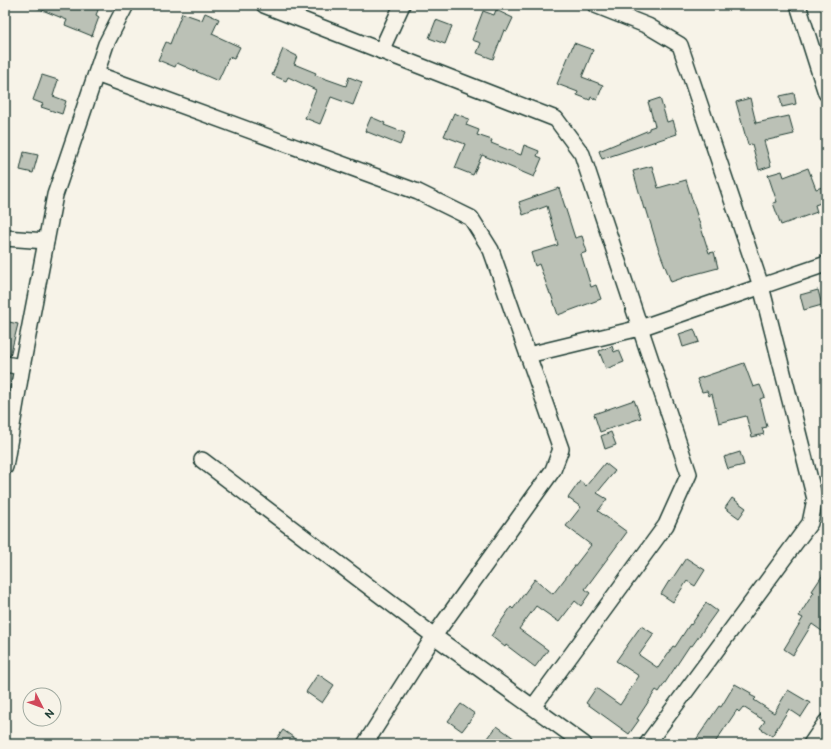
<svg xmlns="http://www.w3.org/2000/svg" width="831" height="749" font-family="'Balsamiq Sans',sans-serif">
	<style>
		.building { fill: #bbc1b6; stroke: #1f3d34 }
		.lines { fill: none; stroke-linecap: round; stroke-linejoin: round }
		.minor-casing { stroke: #1f3d34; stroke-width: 18 }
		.minor { stroke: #f7f3e8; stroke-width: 15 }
	</style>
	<rect width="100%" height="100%" fill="#f7f3e8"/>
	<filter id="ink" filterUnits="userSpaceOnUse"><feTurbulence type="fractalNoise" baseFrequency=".025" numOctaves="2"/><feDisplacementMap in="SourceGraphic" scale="8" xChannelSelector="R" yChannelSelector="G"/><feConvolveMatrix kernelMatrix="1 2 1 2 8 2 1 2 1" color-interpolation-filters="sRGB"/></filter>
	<g filter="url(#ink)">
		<g class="building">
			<path d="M 30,5 L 100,5 L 96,15 L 99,17 L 92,36 L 65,25 L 67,20 Z"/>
			<path d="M 496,10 L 513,18 L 507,31 L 504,30 L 493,59 L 477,53 L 481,43 L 472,40 L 483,11 L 494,15 Z"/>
			<path d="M 182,13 L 202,20 L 205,13 L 219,19 L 212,34 L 240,47 L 234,59 L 229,57 L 218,81 L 177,63 L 175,67 L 158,60 L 166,42 L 170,44 Z"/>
			<path d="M 436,20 L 452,26 L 445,44 L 429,38 Z"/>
			<path d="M 574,43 L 593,50 L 582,77 L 603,85 L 597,100 L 591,97 L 590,100 L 577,95 L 578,92 L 557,84 Z"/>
			<path d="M 283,49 L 297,56 L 294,64 L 316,73 L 315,75 L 346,86 L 349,77 L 362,82 L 353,105 L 331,97 L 320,124 L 305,118 L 316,90 L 288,77 L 286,81 L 272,75 Z"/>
			<path d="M 42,75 L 58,80 L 53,96 L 66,101 L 62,114 L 41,107 L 43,104 L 33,100 Z"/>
			<path d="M 794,93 L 796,104 L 782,107 L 780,96 Z"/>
			<path d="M 660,98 L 667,122 L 673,120 L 677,134 L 602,159 L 599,151 L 649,130 L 649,128 L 655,126 L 648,102 Z"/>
			<path d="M 750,98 L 756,123 L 789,116 L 794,134 L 764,141 L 771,166 L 759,170 L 752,144 L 748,145 L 736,102 Z"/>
			<path d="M 454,113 L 469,119 L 466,125 L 479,130 L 477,135 L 492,140 L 491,143 L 521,155 L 524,145 L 539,151 L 537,156 L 542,158 L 534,177 L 482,155 L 473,175 L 455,168 L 465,144 L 444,136 Z"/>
			<path d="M 371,117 L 385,123 L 384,125 L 405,133 L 400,145 L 365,131 Z"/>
			<path d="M 24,152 L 38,155 L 33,173 L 20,170 Z"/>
			<path d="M 652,166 L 658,188 L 686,180 L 709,253 L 714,252 L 718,268 L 688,276 L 671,282 L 657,245 L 646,208 L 644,209 L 633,171 Z"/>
			<path d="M 808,168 L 816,189 L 826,186 L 826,201 L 815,205 L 817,212 L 781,225 L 773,203 L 777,202 L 768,175 L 782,171 L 784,177 Z"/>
			<path d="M 559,188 L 575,238 L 582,236 L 587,252 L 581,254 L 591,287 L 596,285 L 601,299 L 558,315 L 551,294 L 550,294 L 539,264 L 535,266 L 531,253 L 558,245 L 547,206 L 523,215 L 519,202 Z"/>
			<path d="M 818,290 L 822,305 L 804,310 L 800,295 Z"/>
			<path d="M 5,321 L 18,324 L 10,356 L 5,355 Z"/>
			<path d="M 694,329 L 699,342 L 683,347 L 679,334 Z"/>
			<path d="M 612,346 L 614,352 L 619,350 L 624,362 L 606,369 L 599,351 Z"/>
			<path d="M 744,363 L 753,387 L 760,385 L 765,397 L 760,399 L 767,427 L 762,428 L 764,434 L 752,437 L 746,416 L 719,423 L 712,394 L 709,396 L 707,391 L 702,392 L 697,379 Z"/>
			<path d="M 634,400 L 641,418 L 600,432 L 594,414 Z"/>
			<path d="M 611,432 L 616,445 L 605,449 L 601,436 Z"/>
			<path d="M 740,452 L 744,465 L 728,469 L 724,457 Z"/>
			<path d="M 605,463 L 615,471 L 597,493 L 607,499 L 598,511 L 627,532 L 585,589 L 590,593 L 581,606 L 575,601 L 559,622 L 536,606 L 519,629 L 548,650 L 535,667 L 506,645 L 505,647 L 491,636 L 511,607 L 513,609 L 535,579 L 553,594 L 591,545 L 566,526 L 581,507 L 568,498 L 580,481 L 586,486 Z"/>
			<path d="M 732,498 L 746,508 L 739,518 L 725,508 Z"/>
			<path d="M 686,558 L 705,570 L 695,586 L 687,581 L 673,602 L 661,594 L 669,581 L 670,582 Z"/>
			<path d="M 826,570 L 826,634 L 812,624 L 793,655 L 784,649 L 803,618 L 799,616 L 814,592 L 812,591 Z"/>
			<path d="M 706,603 L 717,611 L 692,646 L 690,645 L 659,692 L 656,690 L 637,719 L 639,720 L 629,734 L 586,703 L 596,688 L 620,705 L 639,676 L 616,661 L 641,626 L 654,634 L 639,655 L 658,668 L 673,646 L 675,647 L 690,624 L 691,625 Z"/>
			<path d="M 318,674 L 334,685 L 322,703 L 306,692 Z"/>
			<path d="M 735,684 L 751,693 L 750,695 L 756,698 L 754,700 L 774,713 L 788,690 L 810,703 L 801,717 L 789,709 L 772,736 L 760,728 L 765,721 L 743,707 L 739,712 L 737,710 L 714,744 L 693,744 L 719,706 L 721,707 Z"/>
			<path d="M 461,704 L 475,714 L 462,731 L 448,721 Z"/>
			<path d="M 497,726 L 522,744 L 495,744 L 488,738 Z"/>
			<path d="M 283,730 L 303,744 L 273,744 Z"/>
		</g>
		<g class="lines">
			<defs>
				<g id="minor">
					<path d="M 264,5 L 556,119 L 582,154 L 689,474 L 666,525 L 533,707"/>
					<path d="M 595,5 L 648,26 L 680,45 L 761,286 L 815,499 L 810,523 L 647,744"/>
					<path d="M 798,5 L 826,93"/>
					<path d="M 381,51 L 402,5"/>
					<path d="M 96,74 L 418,192 L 471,218 L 491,250 L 561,449 L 553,470 L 434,636 L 365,744"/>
					<path d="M 5,238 L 46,241"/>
					<path d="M 528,355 L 640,328 L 826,264"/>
					<path d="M 5,364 L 22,367"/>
					<path d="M 202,460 L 434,636 L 584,744"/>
					<path d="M 5,467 L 22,367 L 55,195 L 106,44 L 126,5"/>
					<path d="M 811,744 L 826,722"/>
				</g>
			</defs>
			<use href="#minor" class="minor-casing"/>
			<use href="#minor" class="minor"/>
		</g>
	</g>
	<rect width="831" height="749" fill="none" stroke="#f7f3e8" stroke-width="20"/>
	<rect x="10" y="10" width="811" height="729" fill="none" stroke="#1f3d34" stroke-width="1.5" filter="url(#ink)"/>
	<g transform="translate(42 707) rotate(132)"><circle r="19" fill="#f7f3e8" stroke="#a1aaa0"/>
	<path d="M0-3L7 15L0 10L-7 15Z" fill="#d1495b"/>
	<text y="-6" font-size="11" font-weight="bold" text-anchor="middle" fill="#1f3d34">N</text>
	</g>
</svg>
